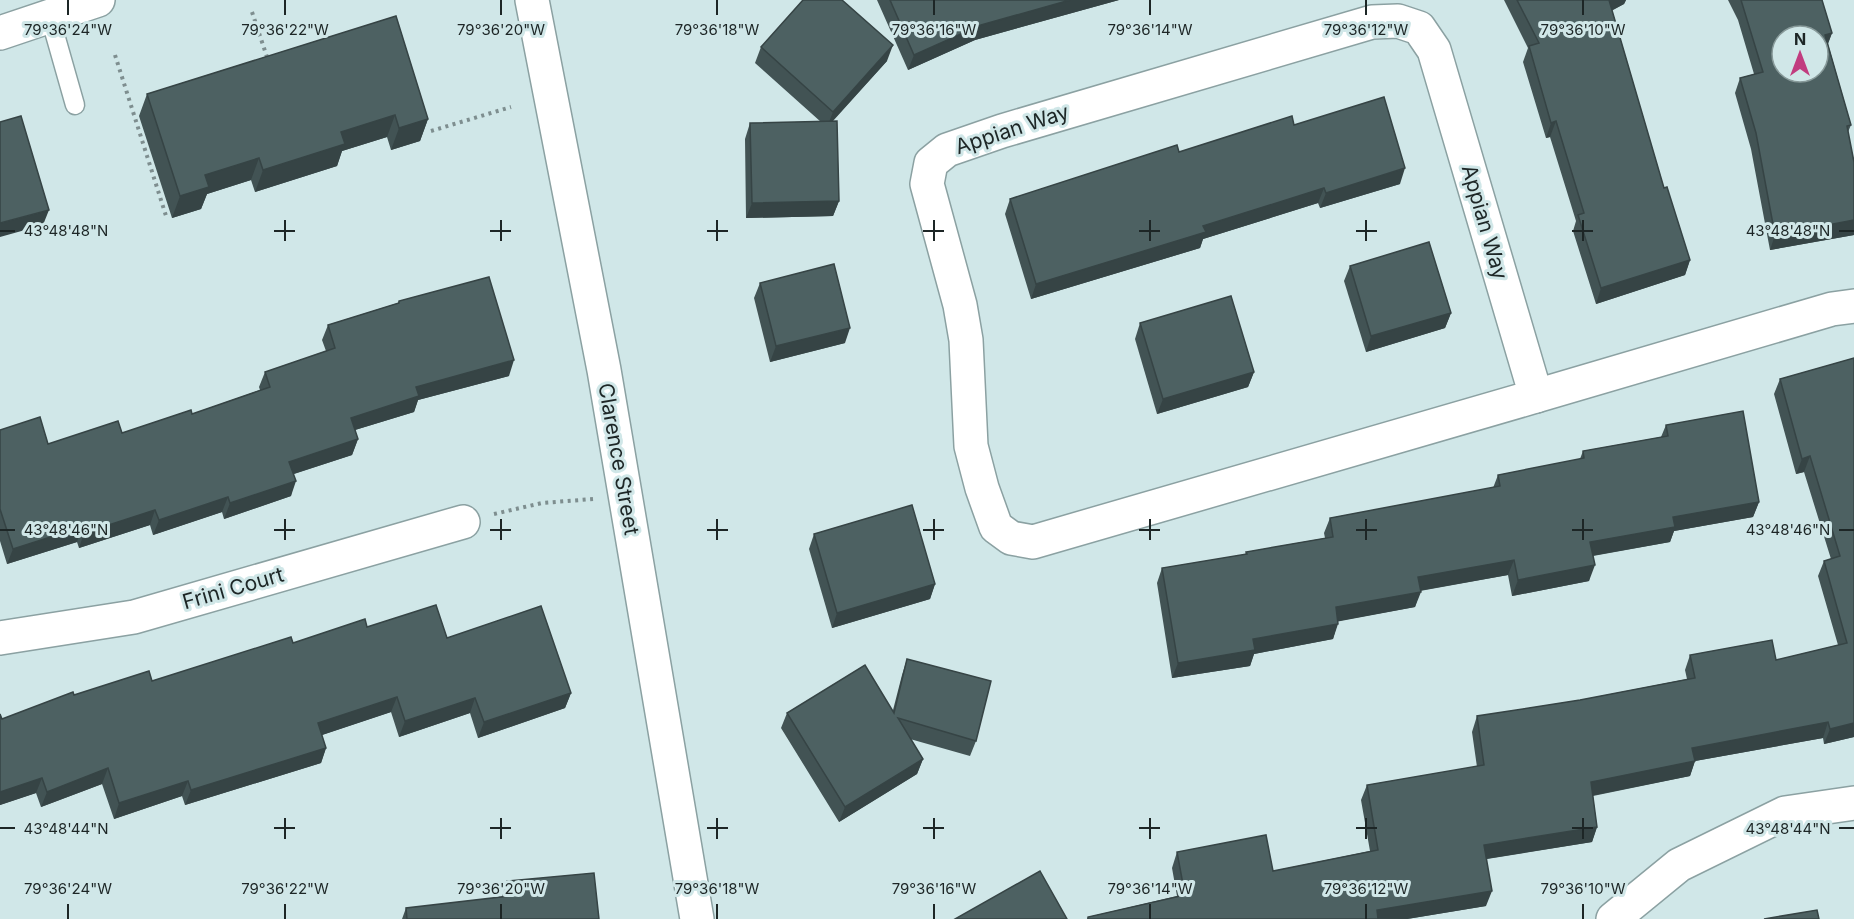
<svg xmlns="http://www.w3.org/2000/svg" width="1854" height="919" font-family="Inter,sans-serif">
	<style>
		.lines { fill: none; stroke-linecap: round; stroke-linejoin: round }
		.service-casing { stroke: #8ba1a2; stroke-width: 21 }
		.minor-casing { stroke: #8ba1a2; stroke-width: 36 }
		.tertiary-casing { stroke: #8ba1a2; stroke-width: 36 }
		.path { stroke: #7e8e8f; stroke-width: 4; stroke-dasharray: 3 4.5; stroke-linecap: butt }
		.service { stroke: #fff; stroke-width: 18 }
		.minor { stroke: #fff; stroke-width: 33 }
		.tertiary { stroke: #fff; stroke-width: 33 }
		.wall { fill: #425354 }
		.shaded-wall { fill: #364445 }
		.building { fill: #4d6162; stroke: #364445; stroke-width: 1.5; fill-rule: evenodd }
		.ticks { fill: none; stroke: #1d2626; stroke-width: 2 }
		.labels { text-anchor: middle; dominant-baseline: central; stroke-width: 6; stroke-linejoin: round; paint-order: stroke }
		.street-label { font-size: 21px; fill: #1d2626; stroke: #d0e7e8 }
		.ticks-label { font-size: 15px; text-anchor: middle; fill: #1d2626; stroke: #d0e7e8; stroke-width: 6; stroke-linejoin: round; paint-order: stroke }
	</style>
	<rect width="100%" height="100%" fill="#d0e7e8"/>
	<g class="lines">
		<defs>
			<path id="service" d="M 50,17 L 75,105"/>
			<g id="minor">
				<path d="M 1398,21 L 1419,28 L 1434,50 L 1536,396 L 1033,542 L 1011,538 L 996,527 L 982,488 L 971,446 L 966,340 L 960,305 L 927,184 L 931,163 L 947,150 L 1002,131 L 1372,22 Z"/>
				<path d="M 0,33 L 98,0"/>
				<path d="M 1536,396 L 1832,309 L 1854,306"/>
				<path d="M 0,638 L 134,617 L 463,522"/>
				<path d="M 1613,919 L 1679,865 L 1785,813 L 1854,803"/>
			</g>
			<path id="tertiary" d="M 532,0 L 604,370 L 697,919"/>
		</defs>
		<use href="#service" class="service-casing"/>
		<use href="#minor" class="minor-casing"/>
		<use href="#tertiary" class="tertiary-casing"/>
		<g class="path">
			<path d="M 252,12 L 268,60"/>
			<path d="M 115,55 L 167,219"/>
			<path d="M 431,131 L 511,107"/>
			<path d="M 494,514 L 542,503 L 593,499"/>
		</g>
		<use href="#service" class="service"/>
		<use href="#minor" class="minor"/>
		<use href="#tertiary" class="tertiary"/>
	</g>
	<g class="wall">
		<path d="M 877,0 L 1119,0 L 975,40 L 908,70 Z"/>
		<path d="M 1504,0 L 1626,0 L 1624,4 L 1612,10 L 1664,188 L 1690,260 L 1685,275 L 1596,304 L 1573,231 L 1576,221 L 1550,137 L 1546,138 L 1523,62 L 1528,48 Z"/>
		<path d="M 1728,0 L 1822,0 L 1832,33 L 1828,44 L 1851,125 L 1848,132 L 1854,162 L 1854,235 L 1770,250 L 1751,149 L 1735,93 L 1740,78 L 1754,74 L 1738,20 Z"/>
		<path d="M 396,16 L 428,119 L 420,141 L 391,150 L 387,137 L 342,151 L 337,166 L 255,192 L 251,180 L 207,194 L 201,209 L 172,218 L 139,116 L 147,94 Z"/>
		<path d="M 761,47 L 887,61 L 833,121 L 839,201 L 833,216 L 746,218 L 745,139 L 750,123 L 821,122 L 755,63 Z"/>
		<path d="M 1294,125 L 1400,184 L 1320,208 L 1318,203 L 1203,239 L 1200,248 L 1031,299 L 1005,214 L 1010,199 L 1179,152 Z"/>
		<path d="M 1350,266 L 1451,313 L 1445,328 L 1366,352 L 1344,281 Z"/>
		<path d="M 760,283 L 845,343 L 770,362 L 754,298 Z"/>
		<path d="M 399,301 L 509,376 L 418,400 L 414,412 L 355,430 L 358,439 L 352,455 L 294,474 L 291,496 L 224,519 L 222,512 L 153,535 L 150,525 L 79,548 L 77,542 L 7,564 L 0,541 L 0,430 L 48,444 L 122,433 L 192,414 L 260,390 L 259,387 L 265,372 L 326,351 L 322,340 L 328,325 L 398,303 Z"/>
		<path d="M 1140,323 L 1254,372 L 1248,387 L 1157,414 L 1135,339 Z"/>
		<path d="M 1854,358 L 1854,737 L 1824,744 L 1823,738 L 1695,761 L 1690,776 L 1593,796 L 1597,827 L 1592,842 L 1487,859 L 1486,906 L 1407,919 L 1087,919 L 1088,917 L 1177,896 L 1172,868 L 1177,852 L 1273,871 L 1370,851 L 1361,800 L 1367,785 L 1477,767 L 1472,732 L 1477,716 L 1580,700 L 1687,679 L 1685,670 L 1690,655 L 1776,660 L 1838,645 L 1818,576 L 1824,561 L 1831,559 L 1804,472 L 1796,474 L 1774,394 L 1780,379 Z"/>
		<path d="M 1666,425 L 1759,502 L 1753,517 L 1674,531 L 1670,542 L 1593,556 L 1589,581 L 1512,596 L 1508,575 L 1420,591 L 1415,607 L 1338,621 L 1333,639 L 1254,654 L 1250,666 L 1172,678 L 1157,583 L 1162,568 L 1245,555 L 1246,552 L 1325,538 L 1324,533 L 1330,518 L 1493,488 L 1498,475 L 1580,459 L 1583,451 L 1661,437 Z"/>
		<path d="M 814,534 L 935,584 L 930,599 L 832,628 L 809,549 Z"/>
		<path d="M 367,627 L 447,638 L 571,693 L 565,708 L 478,738 L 470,713 L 399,737 L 391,712 L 322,735 L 326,748 L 321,763 L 185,805 L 182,796 L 114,819 L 102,784 L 41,807 L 36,793 L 0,805 L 0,714 L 2,719 L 74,695 L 152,681 L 293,643 Z"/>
		<path d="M 907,659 L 976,741 L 970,756 L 910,739 L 923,759 L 917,774 L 839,822 L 781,728 L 787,713 L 893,710 L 902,675 Z"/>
		<path d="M 507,881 L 599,919 L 402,919 L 406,908 L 502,897 Z"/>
	</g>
	<g class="shaded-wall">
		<path d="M 1070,0 L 1119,0 L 975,40 L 908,70 L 914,55 L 981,25 Z"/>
		<path d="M 1609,0 L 1626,0 L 1624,4 L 1604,15 Z"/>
		<path d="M 1832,33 L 1826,48 L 1825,35 Z"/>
		<path d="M 893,45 L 887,61 L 827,127 L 833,112 Z"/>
		<path d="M 395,115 L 387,137 L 342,151 L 337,166 L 255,192 L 263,170 L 341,132 Z"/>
		<path d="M 428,119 L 420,141 L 391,150 L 399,128 Z"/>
		<path d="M 1556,121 L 1550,137 L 1546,138 L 1551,123 Z"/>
		<path d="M 259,158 L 251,180 L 207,194 L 201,209 L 172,218 L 180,196 L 205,175 Z"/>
		<path d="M 1405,168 L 1400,184 L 1320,208 L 1326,193 Z"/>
		<path d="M 1324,188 L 1318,203 L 1203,239 L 1200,248 L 1031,299 L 1036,284 L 1203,226 Z"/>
		<path d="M 839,201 L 833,216 L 746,218 L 752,203 Z"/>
		<path d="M 49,210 L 43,225 L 0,237 L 0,223 Z"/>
		<path d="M 1854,220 L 1854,235 L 1770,250 L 1775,235 Z"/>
		<path d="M 1690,260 L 1685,275 L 1596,304 L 1601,288 Z"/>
		<path d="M 1451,313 L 1445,328 L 1366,352 L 1371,336 Z"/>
		<path d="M 850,328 L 845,343 L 770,362 L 776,346 Z"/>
		<path d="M 514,360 L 509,376 L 418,400 L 414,412 L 345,433 L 351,418 L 416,387 Z"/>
		<path d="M 1254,372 L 1248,387 L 1157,414 L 1163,399 Z"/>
		<path d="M 358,439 L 352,455 L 284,477 L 289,462 Z"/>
		<path d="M 1810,456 L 1804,472 L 1796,474 L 1802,459 Z"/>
		<path d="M 296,481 L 291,496 L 224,519 L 230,503 Z"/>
		<path d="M 228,497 L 222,512 L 153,535 L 159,520 Z"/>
		<path d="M 1759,502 L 1753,517 L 1674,531 L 1670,542 L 1585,557 L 1590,542 L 1673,517 Z"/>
		<path d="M 155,510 L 150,525 L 79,548 L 84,533 Z"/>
		<path d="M 82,527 L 77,542 L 7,564 L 13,549 Z"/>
		<path d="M 1514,560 L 1508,575 L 1412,592 L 1418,577 Z"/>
		<path d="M 1595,565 L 1589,581 L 1512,596 L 1518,580 Z"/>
		<path d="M 935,584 L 930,599 L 832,628 L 837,613 Z"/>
		<path d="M 1421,592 L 1415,607 L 1330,623 L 1336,607 Z"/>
		<path d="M 1338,624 L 1333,639 L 1254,654 L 1250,666 L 1172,678 L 1178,663 L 1253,639 Z"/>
		<path d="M 571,693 L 565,708 L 478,738 L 484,722 Z"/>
		<path d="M 397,697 L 391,712 L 313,738 L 318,723 Z"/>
		<path d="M 475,698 L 470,713 L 399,737 L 405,721 Z"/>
		<path d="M 1828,722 L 1823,738 L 1695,761 L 1690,776 L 1585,797 L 1591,782 L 1692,748 Z"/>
		<path d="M 1854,723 L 1854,737 L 1824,744 L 1830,729 Z"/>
		<path d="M 326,748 L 321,763 L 185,805 L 191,790 Z"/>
		<path d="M 923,759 L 917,774 L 839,822 L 845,807 Z"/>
		<path d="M 108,768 L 102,784 L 41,807 L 47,792 Z"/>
		<path d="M 42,778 L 36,793 L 0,805 L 0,792 Z"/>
		<path d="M 188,781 L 182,796 L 114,819 L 119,803 Z"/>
		<path d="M 1597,827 L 1592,842 L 1479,860 L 1484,845 Z"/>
		<path d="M 1492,891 L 1486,906 L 1407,919 L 1373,919 L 1377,910 Z"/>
	</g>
	<g class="building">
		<path d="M 803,0 L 842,0 L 893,45 L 833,112 L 761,47 Z"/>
		<path d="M 890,0 L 1070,0 L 981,25 L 914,55 Z"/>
		<path d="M 1517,0 L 1609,0 L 1664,188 L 1667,187 L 1690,260 L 1601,288 L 1578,215 L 1584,213 L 1556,121 L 1551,123 L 1529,46 L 1539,43 Z"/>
		<path d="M 1741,0 L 1822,0 L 1832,33 L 1825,35 L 1851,125 L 1847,126 L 1854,162 L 1854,220 L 1775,235 L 1756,133 L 1740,78 L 1763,72 ZM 1782,36 L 1818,36 L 1818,72 L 1782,72 Z"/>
		<path d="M 396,16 L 428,119 L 399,128 L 395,115 L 341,132 L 345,144 L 263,170 L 259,158 L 205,175 L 209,187 L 180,196 L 147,94 Z"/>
		<path d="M 1384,97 L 1405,168 L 1326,193 L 1324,188 L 1203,226 L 1206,232 L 1036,284 L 1010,199 L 1177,145 L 1179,152 L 1292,116 L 1294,125 Z"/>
		<path d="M 21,116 L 49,210 L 0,223 L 0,122 Z"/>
		<path d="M 837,121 L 839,201 L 752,203 L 750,123 Z"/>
		<path d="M 1429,242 L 1451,313 L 1371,336 L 1350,266 Z"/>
		<path d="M 834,264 L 850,328 L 776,346 L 760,283 Z"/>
		<path d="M 489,277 L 514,360 L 416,387 L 419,396 L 351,418 L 358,439 L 289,462 L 296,481 L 230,503 L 228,497 L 159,520 L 155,510 L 84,533 L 82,527 L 13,549 L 0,509 L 0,430 L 40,417 L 48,444 L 118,421 L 122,433 L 191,410 L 192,414 L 270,387 L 265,372 L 335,348 L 328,325 L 399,303 L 399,301 Z"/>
		<path d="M 1231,296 L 1254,372 L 1163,399 L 1140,323 Z"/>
		<path d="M 1854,358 L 1854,723 L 1830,729 L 1828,722 L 1692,748 L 1695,761 L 1591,782 L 1597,827 L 1484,845 L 1492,891 L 1377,910 L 1378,919 L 1088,919 L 1088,917 L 1185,895 L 1177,852 L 1266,835 L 1273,871 L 1378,850 L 1367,785 L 1484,765 L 1477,716 L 1580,700 L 1695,678 L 1690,655 L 1772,640 L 1776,660 L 1847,643 L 1824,561 L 1840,556 L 1810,456 L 1802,459 L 1780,379 Z"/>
		<path d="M 1743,411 L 1759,502 L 1673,517 L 1675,527 L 1590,542 L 1595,565 L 1518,580 L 1514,560 L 1418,577 L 1421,592 L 1336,607 L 1338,624 L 1253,639 L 1255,650 L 1178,663 L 1162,568 L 1247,554 L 1246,552 L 1333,537 L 1330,518 L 1500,486 L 1498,475 L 1584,458 L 1583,451 L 1668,436 L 1666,425 Z"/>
		<path d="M 912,505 L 935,584 L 837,613 L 814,534 Z"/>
		<path d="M 436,605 L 447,638 L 541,606 L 571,693 L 484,722 L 475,698 L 405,721 L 397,697 L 318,723 L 326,748 L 191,790 L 188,781 L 119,803 L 108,768 L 47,792 L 42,778 L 0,792 L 0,714 L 2,719 L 73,692 L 74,695 L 149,671 L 152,681 L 291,637 L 293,643 L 365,619 L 367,627 Z"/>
		<path d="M 907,659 L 991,681 L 976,741 L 898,718 L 923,759 L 845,807 L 787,713 L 865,665 L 894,713 Z"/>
		<path d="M 1040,871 L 1067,919 L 955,919 Z"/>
		<path d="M 594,873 L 599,919 L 407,919 L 406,908 L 509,896 L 507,881 Z"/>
		<path d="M 1817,910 L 1819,919 L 1764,919 Z"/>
	</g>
	<path class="ticks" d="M 68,0 L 68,15M 285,0 L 285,15M 501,0 L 501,15M 717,0 L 717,15M 934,0 L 934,15M 1150,0 L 1150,15M 1366,0 L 1366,15M 1583,0 L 1583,15M 285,220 L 285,241M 501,220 L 501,241M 717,220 L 717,241M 934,220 L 934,241M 1150,220 L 1150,241M 1366,220 L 1366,241M 1583,220 L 1583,241M 0,231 L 15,231M 274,231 L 295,231M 490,231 L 511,231M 707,231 L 728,231M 923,231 L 944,231M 1139,231 L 1160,231M 1356,231 L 1377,231M 1572,231 L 1593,231M 1839,231 L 1854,231M 285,519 L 285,540M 501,519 L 501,540M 717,519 L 717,540M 934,519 L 934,540M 1150,519 L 1150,540M 1366,519 L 1366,540M 1583,519 L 1583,540M 0,530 L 15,530M 274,530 L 295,530M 490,530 L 511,530M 707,530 L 728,530M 923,530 L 944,530M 1139,530 L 1160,530M 1356,530 L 1377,530M 1572,530 L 1593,530M 1839,530 L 1854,530M 285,818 L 285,839M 501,818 L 501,839M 717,818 L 717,839M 934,818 L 934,839M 1150,818 L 1150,839M 1366,818 L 1366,839M 1583,818 L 1583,839M 0,828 L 15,828M 274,828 L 295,828M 490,828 L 511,828M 707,828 L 728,828M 923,828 L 944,828M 1139,828 L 1160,828M 1356,828 L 1377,828M 1572,828 L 1593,828M 1839,828 L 1854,828M 68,904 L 68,919M 285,904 L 285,919M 501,904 L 501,919M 717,904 L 717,919M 934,904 L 934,919M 1150,904 L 1150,919M 1366,904 L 1366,919M 1583,904 L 1583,919"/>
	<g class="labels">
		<g class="street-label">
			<text transform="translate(1012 129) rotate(-18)">Appian Way</text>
			<text transform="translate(1485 222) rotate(74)">Appian Way</text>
			<text transform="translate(619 459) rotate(80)">Clarence Street</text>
			<text transform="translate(233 588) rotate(-16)">Frini Court</text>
		</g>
	</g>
	<g class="ticks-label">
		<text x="68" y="35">79°36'24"W</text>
		<text x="285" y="35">79°36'22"W</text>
		<text x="501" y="35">79°36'20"W</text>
		<text x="717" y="35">79°36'18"W</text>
		<text x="934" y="35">79°36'16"W</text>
		<text x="1150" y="35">79°36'14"W</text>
		<text x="1366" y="35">79°36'12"W</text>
		<text x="1583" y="35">79°36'10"W</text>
		<text x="66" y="236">43°48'48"N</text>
		<text x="1788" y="236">43°48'48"N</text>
		<text x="66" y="535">43°48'46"N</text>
		<text x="1788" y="535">43°48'46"N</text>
		<text x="66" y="834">43°48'44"N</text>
		<text x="1788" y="834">43°48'44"N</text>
		<text x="68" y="894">79°36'24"W</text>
		<text x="285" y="894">79°36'22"W</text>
		<text x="501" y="894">79°36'20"W</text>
		<text x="717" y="894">79°36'18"W</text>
		<text x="934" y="894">79°36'16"W</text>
		<text x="1150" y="894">79°36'14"W</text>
		<text x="1366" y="894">79°36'12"W</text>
		<text x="1583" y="894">79°36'10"W</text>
	</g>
	<g transform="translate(1800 54)"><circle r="28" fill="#d0e7e8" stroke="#889a9a" stroke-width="1.5"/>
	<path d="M0-4.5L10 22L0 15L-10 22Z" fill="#c13c7f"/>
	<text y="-9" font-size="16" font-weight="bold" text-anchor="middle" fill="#1d2626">N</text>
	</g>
</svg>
